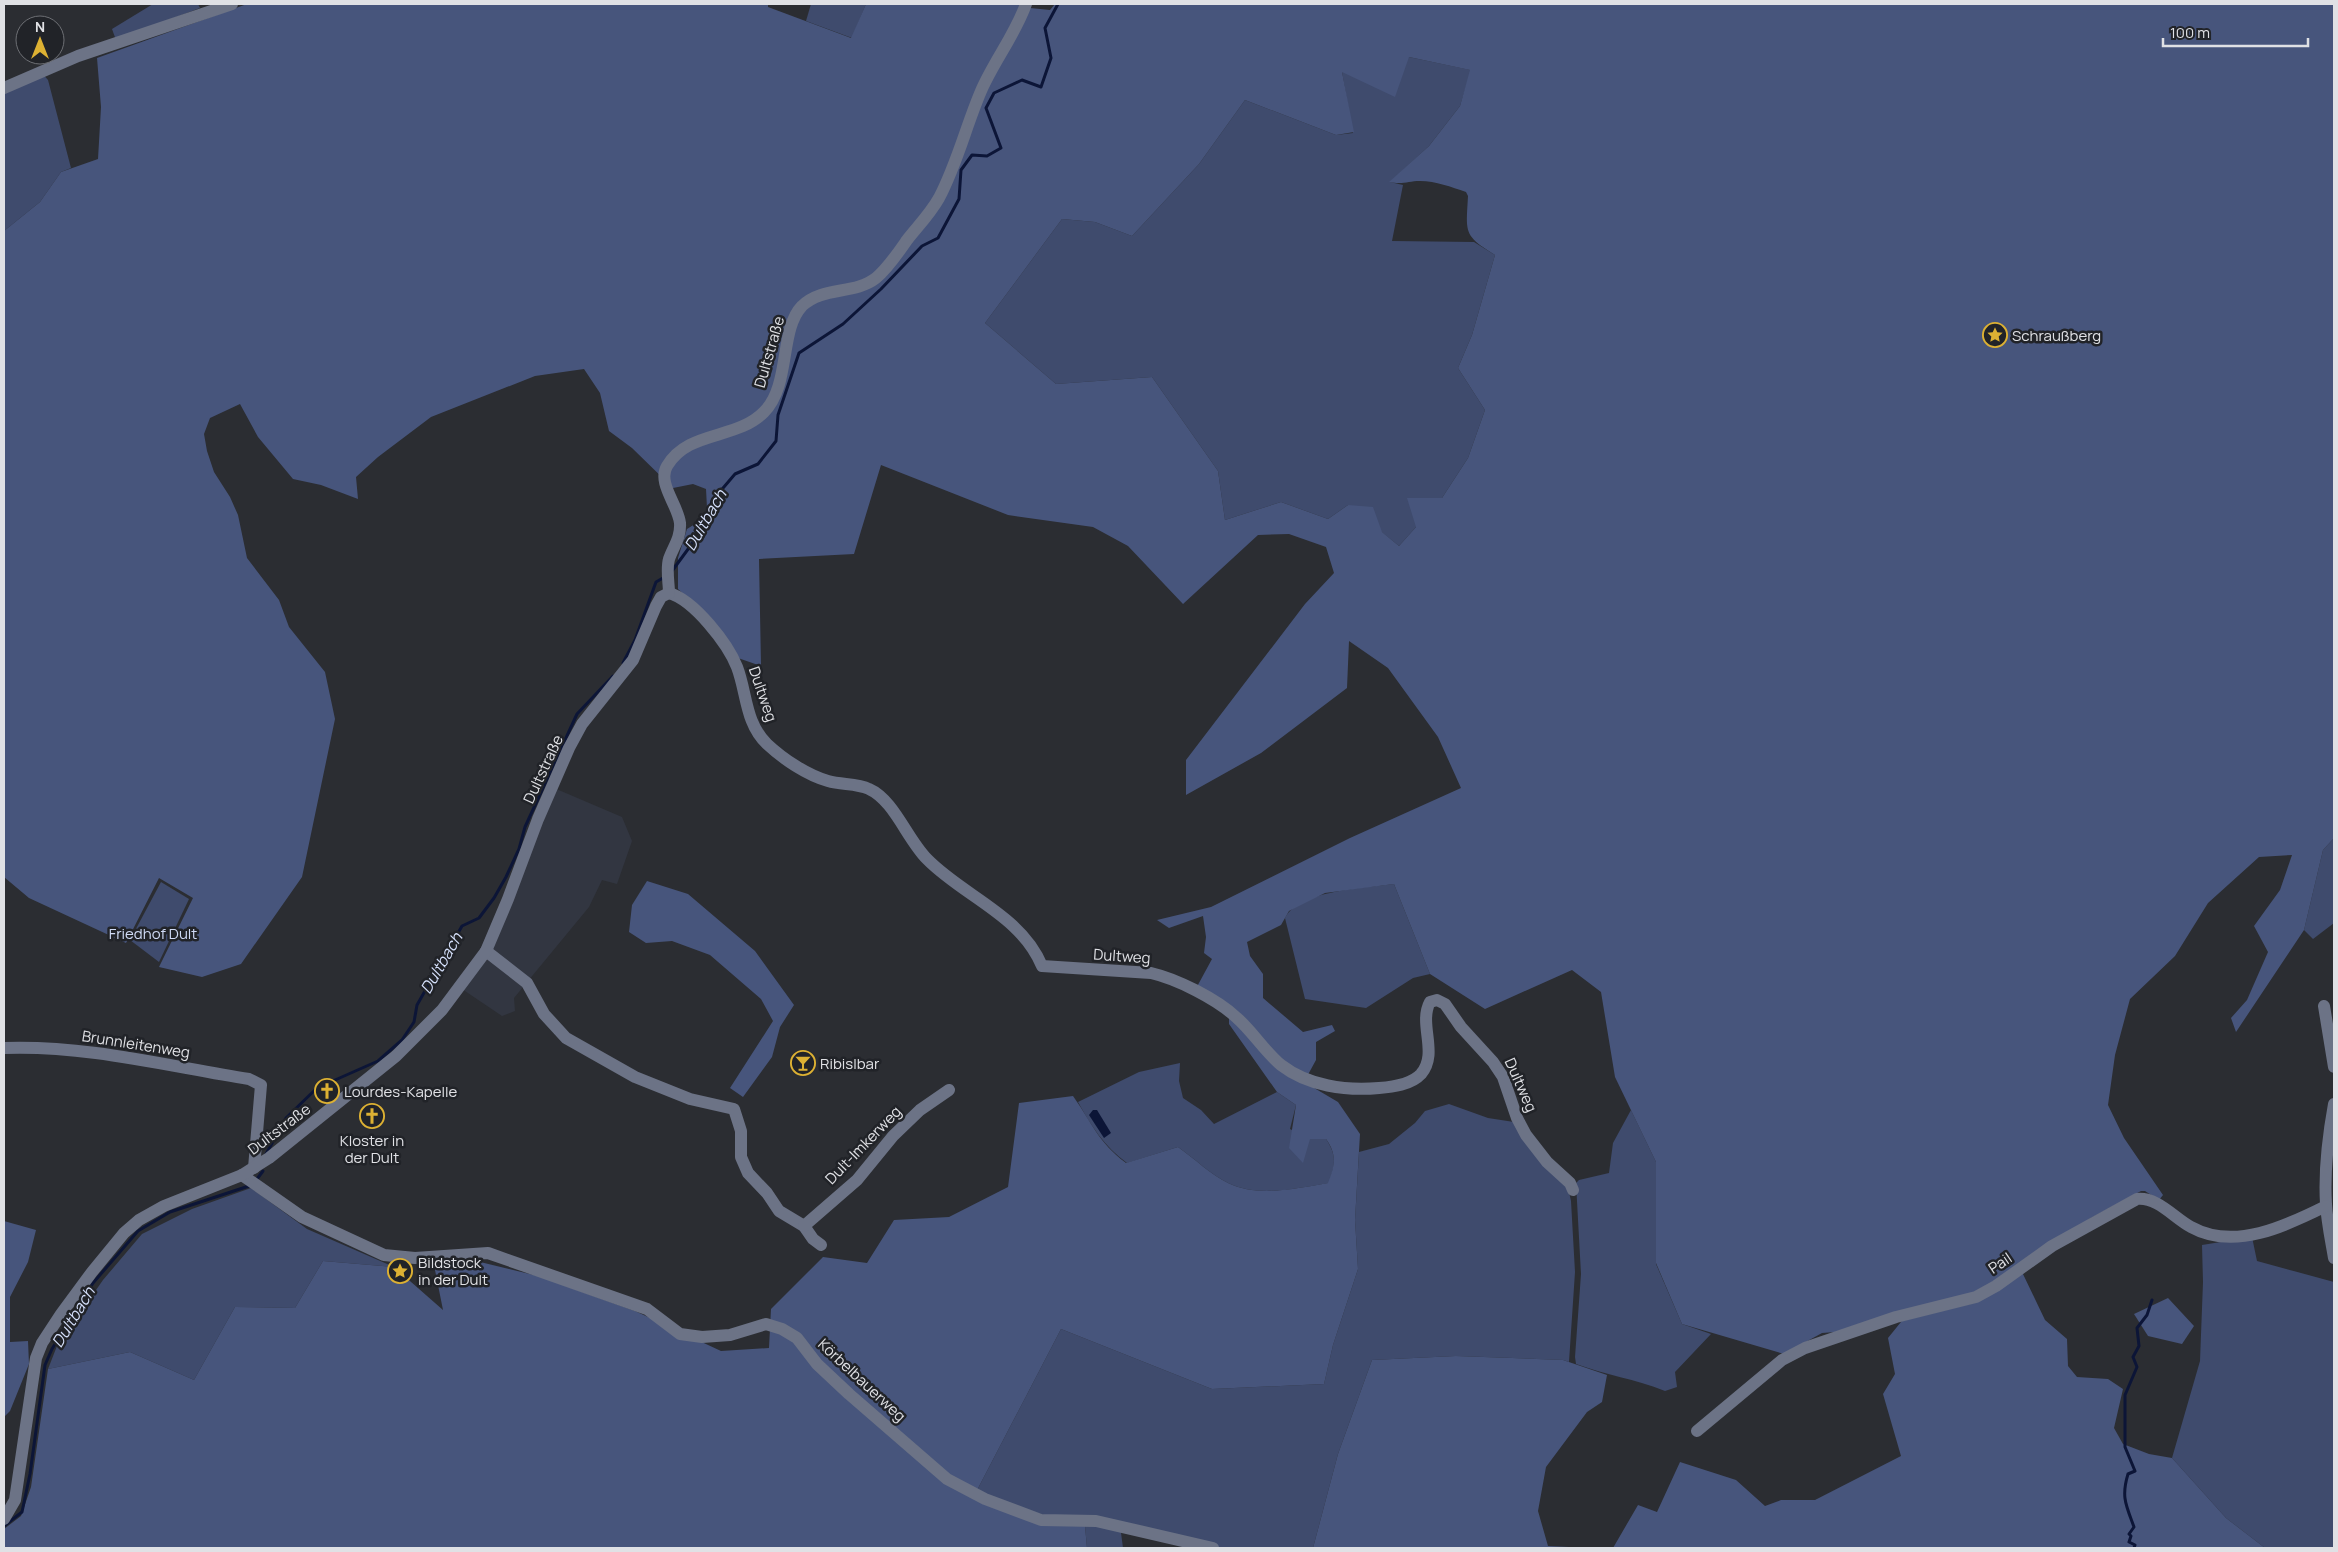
<svg xmlns="http://www.w3.org/2000/svg" width="2338" height="1552" font-family="Manrope,sans-serif">
	<style>
		.built { fill: #323641 }
		.green { fill: #3f4b6d }
		.forest { fill: #47557c; fill-rule: evenodd }
		.water { fill: #0c1537 }
		.lines { fill: none; stroke-linecap: round; stroke-linejoin: round }
		.stream { stroke: #0c1537; stroke-width: 3 }
		.minor { stroke: #6c7386; stroke-width: 12 }
		.labels { text-anchor: middle; dominant-baseline: central; stroke-width: 5; stroke-linejoin: round; paint-order: stroke }
		.poi-label { font-size: 15px; fill: #e0e1e5; stroke: #212328; text-anchor: start }
		.street-label { font-size: 15px; fill: #e0e1e5; stroke: #212328 }
		.park-label { font-size: 15px; fill: #d0dbf6; stroke: #212328 }
		.water-label { font-size: 16px; font-style: italic; fill: #d4dffa; stroke: #212328 }
	</style>
	<rect width="100%" height="100%" fill="#2b2d32"/>
	<path class="built" d="M 554,788 L 622,817 L 632,841 L 617,884 L 602,880 L 589,907 L 514,998 L 515,1011 L 502,1016 L 462,989 Z"/>
	<g class="green">
		<path d="M 153,4 L 198,4 L 200,8 L 116,40 L 112,29 Z"/>
		<path d="M 811,4 L 866,4 L 852,38 L 806,21 Z"/>
		<path d="M 1409,57 L 1471,70 L 1460,106 L 1429,146 L 1390,182 L 1403,185 L 1392,241 L 1474,242 L 1495,255 L 1472,335 L 1458,368 L 1485,410 L 1468,458 L 1442,498 L 1399,546 L 1348,505 L 1328,519 L 1281,502 L 1225,520 L 1218,471 L 1152,377 L 1056,384 L 985,323 L 1062,219 L 1095,222 L 1132,236 L 1199,164 L 1245,100 L 1336,135 L 1353,133 L 1342,72 Z"/>
		<path d="M 39,70 L 48,80 L 71,168 L 61,172 L 40,202 L 4,231 L 4,85 Z"/>
		<path d="M 2334,838 L 2334,923 L 2313,939 L 2304,930 L 2323,850 Z"/>
		<path d="M 161,882 L 189,899 L 159,962 L 130,940 Z"/>
		<path d="M 1394,884 L 1430,974 L 1413,978 L 1366,1008 L 1305,999 L 1285,918 C 1300,890 1365,888 1394,884 Z"/>
		<path d="M 1180,1063 L 1179,1081 L 1183,1098 L 1201,1110 L 1214,1124 L 1277,1092 L 1296,1105 L 1290,1129 L 1310,1139 L 1326,1139 C 1337,1155 1335,1165 1329,1183 C 1297,1188 1259,1198 1228,1183 C 1211,1175 1194,1158 1178,1147 L 1127,1163 C 1104,1146 1091,1126 1078,1102 L 1139,1072 Z"/>
		<path d="M 1449,1104 L 1488,1118 L 1514,1122 L 1568,1187 L 1571,1201 L 1575,1272 L 1569,1362 L 1563,1360 L 1456,1356 L 1372,1360 L 1338,1454 L 1313,1548 L 1221,1548 L 1120,1525 L 1123,1548 L 1087,1548 L 1085,1526 L 974,1496 L 1061,1329 L 1212,1389 L 1324,1384 L 1333,1345 L 1358,1269 L 1355,1220 L 1359,1152 L 1389,1144 L 1415,1123 L 1425,1111 Z"/>
		<path d="M 1631,1110 L 1656,1162 L 1656,1264 L 1682,1324 L 1711,1334 L 1675,1372 L 1677,1387 L 1665,1391 C 1635,1379 1606,1375 1576,1364 L 1575,1357 L 1581,1274 L 1576,1183 L 1579,1180 L 1609,1173 L 1613,1143 Z"/>
		<path d="M 251,1188 L 307,1229 L 394,1267 L 323,1261 L 295,1308 L 235,1307 L 194,1380 L 130,1352 L 48,1369 L 57,1346 L 103,1280 L 142,1234 L 192,1209 Z"/>
		<path d="M 2252,1237 L 2257,1261 L 2334,1282 L 2334,1548 L 2265,1548 L 2226,1518 L 2172,1458 L 2200,1361 L 2203,1282 L 2202,1245 Z"/>
	</g>
	<g class="forest">
		<path d="M 247,4 L 768,4 L 768,7 L 851,38 L 866,4 L 1031,4 L 1030,8 L 1050,10 L 1055,4 L 2334,4 L 2334,838 L 2323,850 L 2304,930 L 2236,1032 L 2231,1018 L 2247,1000 L 2268,952 L 2254,926 L 2280,890 L 2292,855 L 2259,857 L 2208,903 L 2175,956 L 2130,999 L 2115,1055 L 2108,1105 L 2124,1138 L 2163,1195 L 2159,1200 L 2145,1191 L 2141,1191 L 2091,1218 L 1991,1283 L 1966,1296 L 1835,1332 L 1822,1333 L 1784,1354 L 1682,1324 L 1656,1263 L 1656,1162 L 1615,1077 L 1601,992 L 1572,970 L 1485,1009 L 1430,974 L 1394,884 L 1325,893 L 1289,911 L 1281,925 L 1247,942 L 1250,956 L 1263,974 L 1263,998 L 1303,1032 L 1332,1025 L 1335,1031 L 1316,1042 L 1316,1060 L 1304,1082 L 1338,1102 L 1360,1134 L 1355,1220 L 1358,1269 L 1333,1345 L 1324,1384 L 1212,1389 L 1061,1329 L 974,1496 L 1085,1526 L 1087,1548 L 4,1548 L 4,1529 L 21,1516 L 31,1487 L 48,1369 L 130,1352 L 194,1380 L 235,1307 L 295,1308 L 323,1261 L 394,1267 L 443,1310 L 434,1265 L 476,1261 L 538,1276 L 635,1311 L 721,1351 L 769,1348 L 771,1309 L 823,1257 L 867,1263 L 894,1220 L 949,1217 L 1008,1187 L 1019,1103 L 1073,1096 C 1093,1124 1097,1141 1126,1163 L 1178,1147 C 1194,1158 1211,1175 1228,1183 C 1259,1198 1297,1188 1328,1183 C 1335,1165 1337,1154 1326,1139 L 1310,1139 L 1303,1163 L 1289,1148 L 1296,1105 L 1277,1092 L 1229,1024 L 1229,1016 L 1193,994 L 1212,959 L 1204,953 L 1206,937 L 1203,916 L 1169,928 L 1157,920 L 1211,907 L 1350,838 L 1461,788 L 1438,737 L 1388,668 L 1349,641 L 1347,688 L 1261,753 L 1186,795 L 1186,760 L 1305,604 L 1334,573 L 1326,547 L 1289,534 L 1258,535 L 1183,604 L 1128,546 L 1093,527 L 1008,515 L 881,465 L 854,554 L 759,559 L 761,666 L 738,658 L 713,622 L 678,589 L 678,558 L 687,529 L 703,519 L 707,508 L 706,489 L 693,484 L 673,488 L 632,448 L 609,431 L 600,393 L 584,369 L 535,376 L 431,417 L 378,457 L 356,477 L 358,499 L 321,485 L 293,479 L 258,437 L 240,404 L 210,418 L 204,434 L 207,451 L 214,472 L 230,497 L 238,515 L 247,558 L 279,600 L 289,627 L 325,672 L 335,719 L 302,877 L 241,964 L 202,977 L 159,967 L 193,898 L 159,878 L 126,943 L 29,898 L 4,877 L 4,231 L 40,202 L 61,172 L 98,159 L 101,107 L 97,58 ZM 1409,57 L 1470,70 L 1460,106 L 1429,146 L 1389,182 C 1403,185 1408,181 1420,181 C 1436,181 1451,187 1466,192 L 1468,196 C 1466,233 1463,235 1495,255 L 1472,335 L 1458,368 L 1485,410 L 1468,458 L 1442,498 L 1407,498 L 1416,527 L 1399,546 L 1382,532 L 1373,507 L 1348,505 L 1328,519 L 1281,502 L 1225,520 L 1218,471 L 1152,377 L 1056,384 L 985,323 L 1062,219 L 1095,222 L 1132,236 L 1199,164 L 1245,100 L 1336,135 L 1354,132 L 1342,72 L 1395,97 Z"/>
		<path d="M 647,881 L 688,894 L 755,951 L 794,1005 L 780,1027 L 772,1057 L 743,1097 L 730,1088 L 773,1021 L 761,999 L 710,955 L 672,941 L 646,943 L 629,932 L 632,905 Z"/>
		<path d="M 4,1221 L 36,1230 L 28,1262 L 10,1297 L 10,1342 L 28,1341 L 29,1364 L 10,1411 L 4,1417 Z"/>
		<path d="M 2022,1272 L 2045,1320 L 2067,1339 L 2068,1366 L 2077,1377 L 2108,1379 L 2123,1389 L 2114,1428 L 2123,1444 L 2149,1454 L 2172,1458 L 2226,1518 L 2265,1548 L 1613,1548 L 1638,1505 L 1657,1512 L 1680,1462 L 1736,1480 L 1765,1506 L 1781,1500 L 1815,1500 L 1901,1456 L 1883,1394 L 1895,1374 L 1888,1338 L 1905,1317 L 1970,1304 Z"/>
		<path d="M 2168,1298 L 2194,1326 L 2182,1344 L 2148,1336 L 2134,1314 Z"/>
		<path d="M 1456,1356 L 1563,1360 L 1607,1375 L 1602,1402 L 1587,1412 L 1546,1467 L 1538,1511 L 1548,1546 L 1590,1548 L 1313,1548 L 1338,1454 L 1372,1360 Z"/>
	</g>
	<path class="water" d="M 1093,1110 L 1097,1110 L 1111,1133 L 1104,1138 L 1089,1115 Z"/>
	<g class="lines">
		<g class="stream">
			<path d="M 672,571 L 705,526 L 712,501 L 735,474 L 758,464 L 776,441 L 778,415 L 799,353 L 843,324 L 881,289 L 922,246 L 938,238 L 959,199 L 961,170 L 972,155 L 987,156 L 1001,148 L 986,108 L 994,93 L 1022,80 L 1041,87 L 1051,58 L 1045,28 L 1058,4"/>
			<path d="M 623,663 L 635,640 L 656,582 L 663,578"/>
			<path d="M 266,1154 L 286,1118 L 317,1088 L 378,1061 L 402,1040 L 414,1022 L 417,1005 L 462,926 L 479,918 L 494,898 L 506,877 L 519,849 L 525,827 L 577,714 L 613,676"/>
			<path d="M 257,1179 L 263,1171"/>
			<path d="M 4,1526 L 22,1512 L 30,1474 L 45,1365 L 52,1349 L 93,1283 L 138,1231 L 170,1212 L 249,1186"/>
			<path d="M 2134,1548 L 2135,1545 L 2129,1542 L 2131,1536 L 2129,1534 L 2134,1527 C 2126,1505 2121,1497 2128,1474 L 2135,1471 L 2125,1447 L 2125,1395 L 2137,1367 L 2133,1357 L 2139,1346 L 2137,1328 L 2147,1315 L 2152,1300"/>
		</g>
		<g class="minor">
			<path d="M 4,88 L 78,56 L 232,4"/>
			<path d="M 669,593 C 694,600 728,644 737,667 C 747,693 745,723 767,744 C 783,759 807,775 828,781 C 842,785 857,783 869,789 C 894,800 907,839 927,859 C 963,896 1021,915 1042,966 L 1151,973 C 1177,979 1217,999 1237,1018 C 1253,1032 1265,1052 1281,1065 C 1308,1086 1346,1091 1379,1088 C 1392,1087 1411,1085 1421,1074 C 1439,1053 1418,1024 1430,1002 L 1437,1000 L 1445,1004 L 1461,1027 L 1493,1062 L 1503,1077 L 1517,1118 L 1526,1135 L 1547,1162 L 1570,1183 L 1573,1190"/>
			<path d="M 669,593 C 669,584 666,569 669,559 C 673,547 681,538 680,523 C 678,505 657,483 667,466 C 688,430 737,440 764,412 C 791,385 779,330 802,306 C 823,286 854,295 876,278 C 888,268 898,253 907,240 C 918,226 930,214 939,198 C 957,164 966,126 981,91 C 994,61 1015,35 1026,4"/>
			<path d="M 486,951 L 527,983 L 544,1014 L 566,1038 L 635,1077 L 690,1099 L 734,1109 L 741,1131 L 741,1157 L 748,1173 L 767,1193 L 779,1211 L 804,1226 L 813,1239 L 821,1245"/>
			<path d="M 2324,1006 L 2334,1067"/>
			<path d="M 4,1048 C 87,1045 167,1066 249,1079 L 261,1085 L 254,1168"/>
			<path d="M 2334,1104 C 2328,1137 2324,1171 2326,1204 C 2327,1222 2331,1240 2334,1258"/>
			<path d="M 242,1175 L 302,1217 L 384,1255 L 415,1258 L 488,1253 L 647,1309 L 680,1334 L 702,1337 L 730,1335 L 766,1324 L 782,1329 L 797,1338 L 817,1364 L 849,1394 L 947,1479 L 985,1499 L 1041,1520 L 1096,1521 L 1213,1548"/>
			<path d="M 804,1226 L 857,1180 L 893,1136 L 920,1110 L 949,1090"/>
			<path d="M 1697,1431 L 1782,1360 L 1805,1348 L 1896,1317 L 1976,1297 L 1996,1286 L 2052,1246 L 2137,1199 C 2158,1197 2174,1218 2191,1227 C 2234,1251 2286,1226 2326,1206"/>
			<path d="M 4,1519 L 15,1500 L 36,1358 L 42,1343 L 61,1314 L 92,1272 L 124,1233 L 139,1220 L 164,1206 L 242,1175 L 269,1158 L 396,1056 L 442,1010 L 486,951 L 508,899 L 538,819 L 569,748 L 582,724 L 633,660 L 656,606 L 661,597 L 669,593"/>
		</g>
	</g>
	<defs>
		<symbol id="sight-ring" viewBox="-11 -11 22 22"><circle r="9.5" fill="#212328" stroke="#ddb133" stroke-width="1.5"/><path d="M0-6L1.8-2.2L6-1.7L2.9 1.2L3.7 5.4L0 3.3L-3.7 5.4L-2.9 1.2L-6-1.7L-1.8-2.2Z" fill="#ddb133"/></symbol>
		<symbol id="bar-ring" viewBox="-11 -11 22 22"><circle r="9.5" fill="#212328" stroke="#ddb133" stroke-width="1.5"/><path d="M-6-5H6L.8 .8V4.5H3.5V6h-7V4.5H-.8V.8Z" fill="#ddb133"/></symbol>
		<symbol id="church-ring" viewBox="-11 -11 22 22"><circle r="9.5" fill="#212328" stroke="#ddb133" stroke-width="1.5"/><path d="M-1.2-6h2.4v3.5h3.3v2.4h-3.3V6h-2.4V-.1h-3.3v-2.4h3.3Z" fill="#ddb133"/></symbol>
	</defs>
	<g fill-rule="evenodd">
		<use href="#sight-ring" x="1981" y="321" width="28" height="28"/>
		<use href="#bar-ring" x="789" y="1049" width="28" height="28"/>
		<use href="#church-ring" x="313" y="1077" width="28" height="28"/>
		<use href="#church-ring" x="358" y="1102" width="28" height="28"/>
		<use href="#sight-ring" x="386" y="1257" width="28" height="28"/>
	</g>
	<g class="labels">
		<g class="poi-label">
			<text x="2012" y="335">Schraußberg</text>
			<text x="820" y="1063">Ribislbar</text>
			<text x="344" y="1091">Lourdes-Kapelle</text>
			<text x="372" y="1140" text-anchor="middle">Kloster in<tspan x="372" dy="17">der Dult</tspan></text>
			<text x="418" y="1262">Bildstock<tspan x="418" dy="17">in der Dult</tspan></text>
		</g>
		<g class="street-label">
			<text transform="translate(769 352) rotate(-74)">Dultstraße</text>
			<text transform="translate(763 694) rotate(71)">Dultweg</text>
			<text transform="translate(543 769) rotate(-65)">Dultstraße</text>
			<text transform="translate(1122 956) rotate(4)">Dultweg</text>
			<text transform="translate(136 1044) rotate(9)">Brunnleitenweg</text>
			<text transform="translate(1521 1085) rotate(66)">Dultweg</text>
			<text transform="translate(279 1129) rotate(-37)">Dultstraße</text>
			<text transform="translate(863 1145) rotate(-46)">Dult-Imkerweg</text>
			<text transform="translate(2000 1263) rotate(-34)">Pail</text>
			<text transform="translate(862 1380) rotate(43)">Körbelbauerweg</text>
		</g>
		<g class="park-label">
			<text x="153" y="933">Friedhof Dult</text>
		</g>
		<g class="water-label">
			<text transform="translate(705 520) rotate(-60)">Dultbach</text>
			<text transform="translate(441 963) rotate(-60)">Dultbach</text>
			<text transform="translate(73 1317) rotate(-59)">Dultbach</text>
		</g>
	</g>
	<rect width="2338" height="1552" fill="none" stroke="#e0e1e5" stroke-width="10"/>
	<g transform="translate(40 40)"><circle r="24" fill="#212328" stroke="#6d6f74"/>
	<path d="M0-4L9 19L0 12L-9 19Z" fill="#ddb133"/>
	<text y="-8" font-size="14" font-weight="bold" text-anchor="middle" fill="#e0e1e5">N</text>
	</g>
	<path d="M2163 38v8h145v-8" fill="none" stroke="#e0e1e5" stroke-width="2.5"/>
	<text x="2170" y="38" font-size="15" fill="#e0e1e5" stroke="#212328" stroke-width="4" paint-order="stroke">100 m</text>
</svg>
